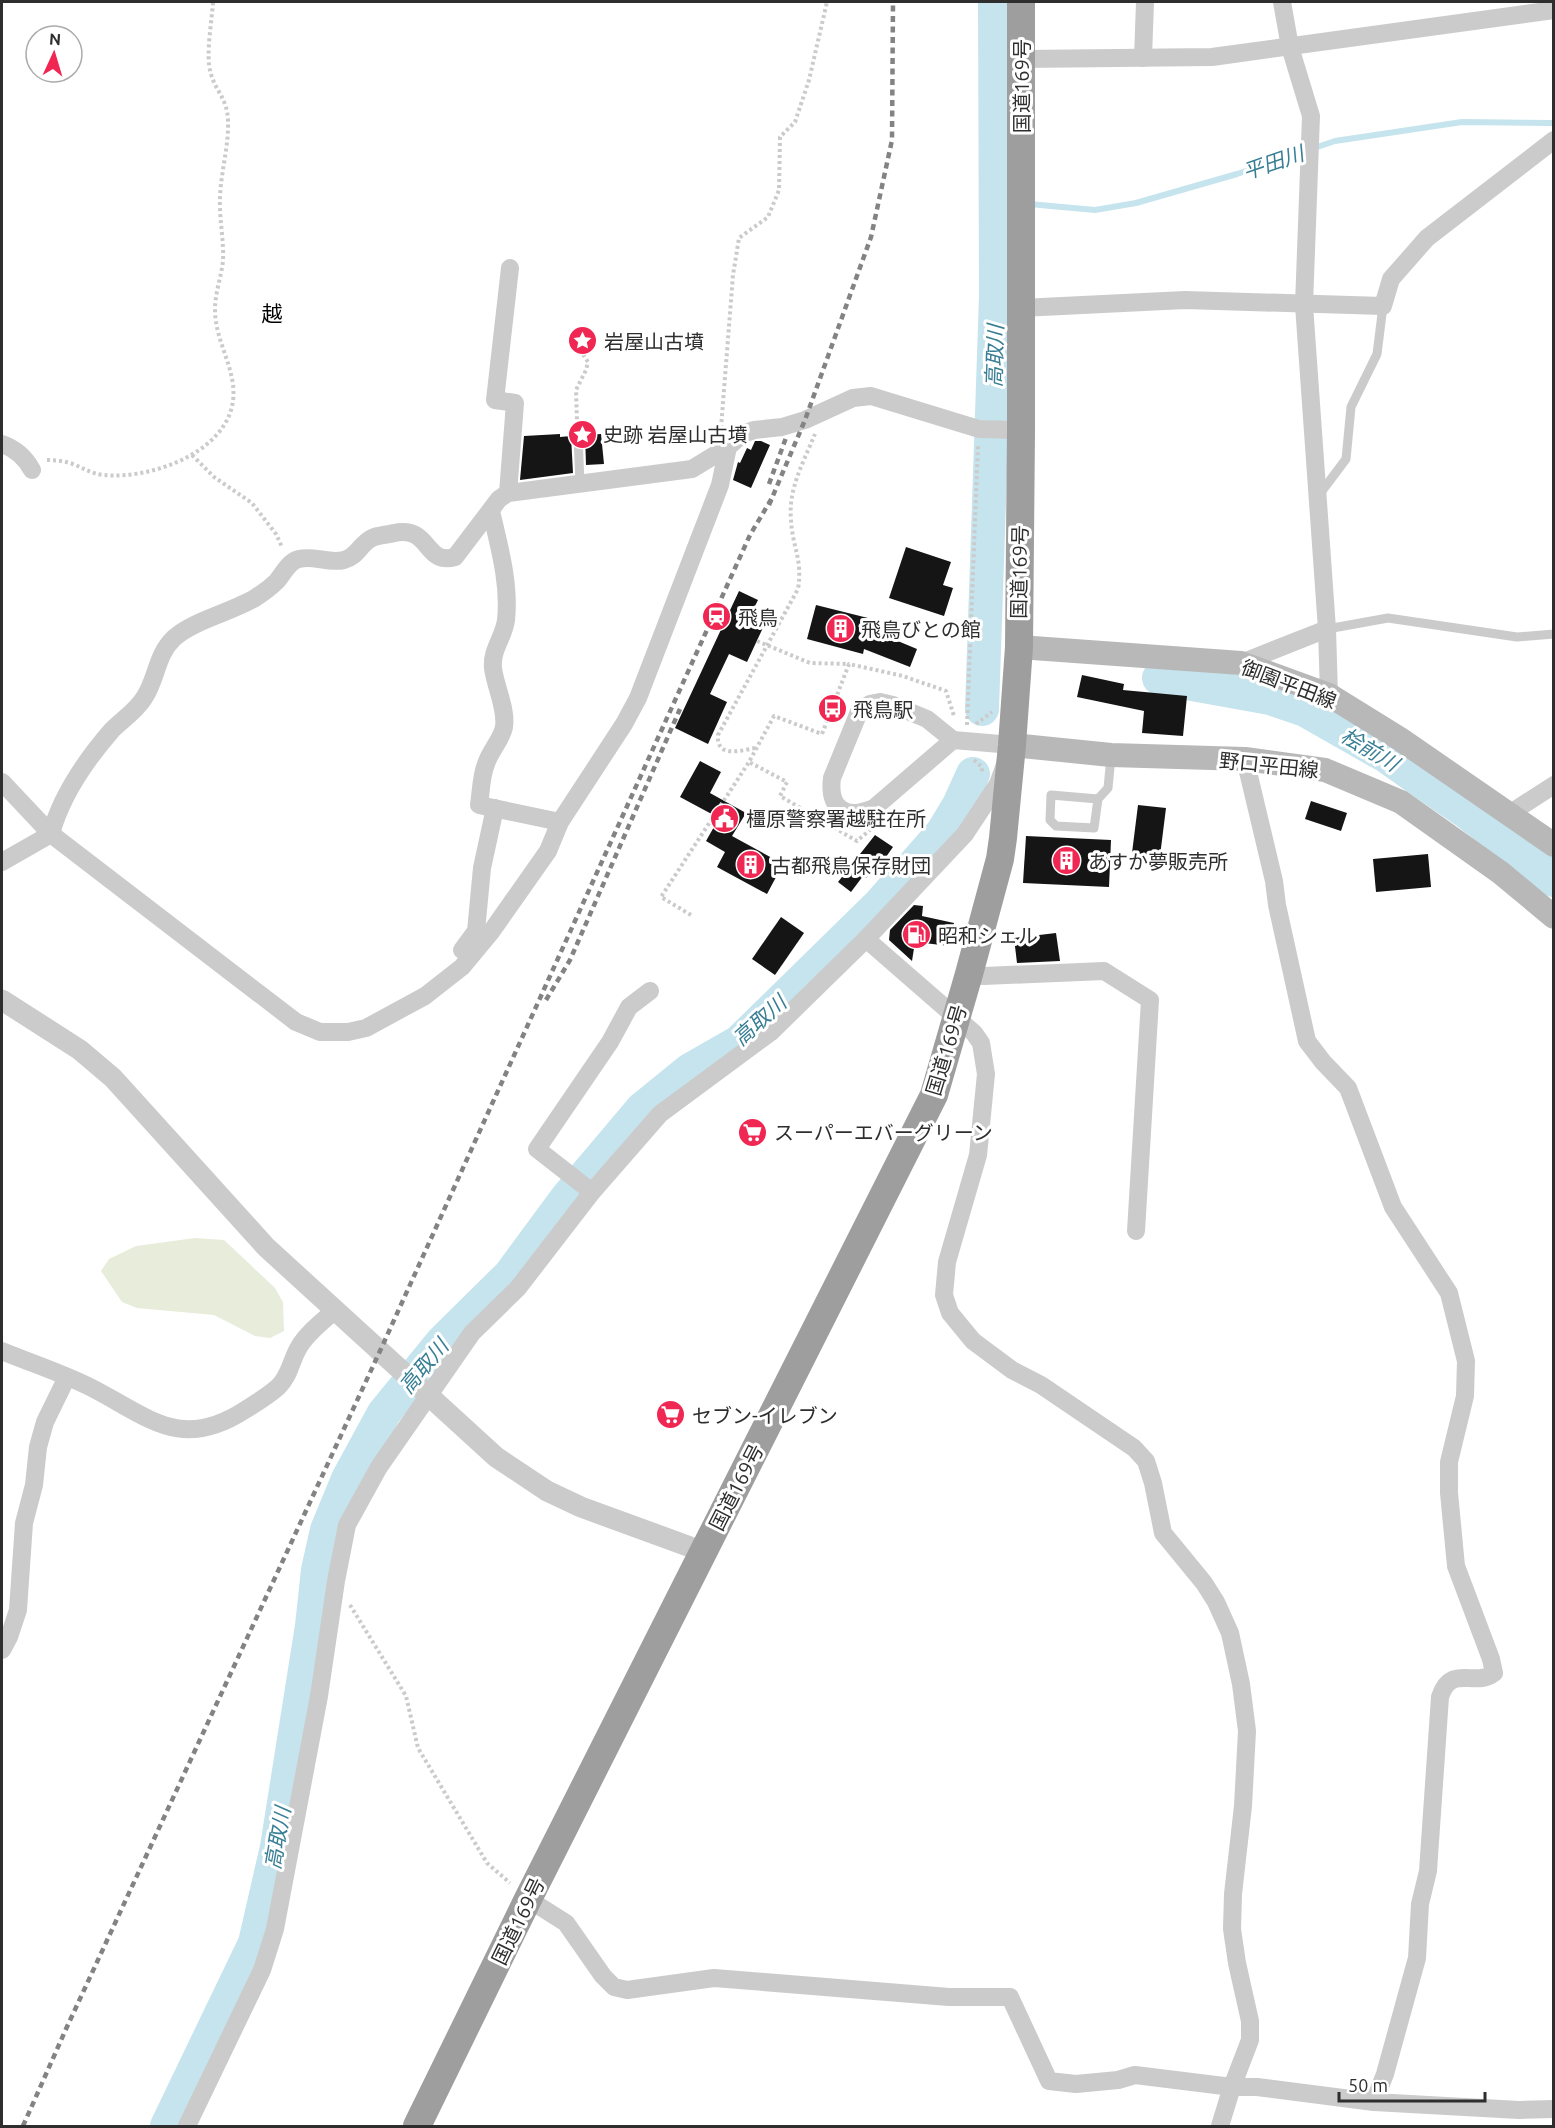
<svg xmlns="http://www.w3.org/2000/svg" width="1555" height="2128" font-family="Ubuntu,'Noto Sans JP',sans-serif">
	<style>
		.green { fill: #e7ecdb }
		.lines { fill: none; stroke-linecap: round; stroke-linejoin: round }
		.stream { stroke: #c6e4ed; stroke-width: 6 }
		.river { stroke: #c6e4ed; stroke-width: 34 }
		.building { fill: #151515 }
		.path { stroke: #cbcbcb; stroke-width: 4; stroke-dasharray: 3 3; stroke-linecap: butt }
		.service { stroke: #cbcbcb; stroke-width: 9 }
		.minor { stroke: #cbcbcb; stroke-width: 18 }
		.tertiary { stroke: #cbcbcb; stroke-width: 21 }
		.secondary { stroke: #b8b8b8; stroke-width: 24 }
		.trunk { stroke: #9e9e9e; stroke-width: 28 }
		.rail { stroke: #838383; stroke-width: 4.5; stroke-dasharray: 6 4.5; stroke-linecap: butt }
		.labels { text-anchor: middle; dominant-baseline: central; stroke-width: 6; stroke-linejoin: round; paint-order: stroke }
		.street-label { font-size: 20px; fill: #2e2e2e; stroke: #fff }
		.poi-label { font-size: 20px; fill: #2e2e2e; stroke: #fff; text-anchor: start }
		.water-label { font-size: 21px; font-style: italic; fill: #387e95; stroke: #fff }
		.neighbourhood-label { font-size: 21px; fill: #000; stroke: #fff }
	</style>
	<rect width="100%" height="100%" fill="#fff"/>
	<path class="green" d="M 195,1238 L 224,1240 L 275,1288 L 283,1302 L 284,1331 L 270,1338 L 255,1336 L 214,1315 L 137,1308 L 122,1302 L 101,1271 L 109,1259 L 136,1246 Z"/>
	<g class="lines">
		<g class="stream">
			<path d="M 994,201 L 1013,202"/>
			<path d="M 1029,204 L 1095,210 L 1136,203 L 1237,174 L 1335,141 L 1462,122 L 1554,123"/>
		</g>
		<g class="river">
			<path d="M 1159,678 L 1270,698 L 1305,710 L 1386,756 L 1417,778 L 1468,813 L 1554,880"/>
			<path d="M 982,709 L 996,296 L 995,2"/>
			<path d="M 167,2126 L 255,1943 L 277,1847 L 312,1626 L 318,1570 L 327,1530 L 348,1479 L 384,1413 L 443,1341 L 510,1275 L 566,1199 L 642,1109 L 690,1070 L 739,1042 L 879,905 L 942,833 L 959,805 L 973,774"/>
		</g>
	</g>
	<g class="building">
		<path d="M 560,434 L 560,437 L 571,436 L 573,473 L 520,480 L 524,436 Z"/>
		<path d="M 601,434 L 604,464 L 586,465 L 585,435 Z"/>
		<path d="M 755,441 L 761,441 L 770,445 L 751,488 L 733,480 L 738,462 L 740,463 L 747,448 L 751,450 Z"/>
		<path d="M 906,547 L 951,562 L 943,585 L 953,588 L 944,616 L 889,598 Z"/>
		<path d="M 739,591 L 758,600 L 753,610 L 768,617 L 747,662 L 729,654 L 710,694 L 727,702 L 708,744 L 675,728 Z"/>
		<path d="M 816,605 L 872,619 L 869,629 L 917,649 L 910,667 L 864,649 L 863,654 L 807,639 Z"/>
		<path d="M 1082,675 L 1124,684 L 1123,690 L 1187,696 L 1183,736 L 1142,733 L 1144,711 L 1077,697 Z"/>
		<path d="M 700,761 L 721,772 L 710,793 L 746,813 L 732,836 L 783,864 L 767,894 L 717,867 L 725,852 L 706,841 L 719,818 L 680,797 Z"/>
		<path d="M 1311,801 L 1347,813 L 1341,831 L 1305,819 Z"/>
		<path d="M 1138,805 L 1166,808 L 1160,856 L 1132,853 Z"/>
		<path d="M 875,835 L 893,847 L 881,864 L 879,863 L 866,878 L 863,876 L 851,892 L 838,882 Z"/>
		<path d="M 1026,836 L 1111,840 L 1109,887 L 1023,883 Z"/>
		<path d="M 1428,854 L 1431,887 L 1376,892 L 1373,859 Z"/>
		<path d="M 914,905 L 923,906 L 922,916 L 954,923 L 950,946 L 915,942 L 912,961 L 889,940 L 890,930 Z"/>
		<path d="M 781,917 L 804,933 L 775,975 L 752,959 Z"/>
		<path d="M 1056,933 L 1060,961 L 1017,963 L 1014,938 Z"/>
	</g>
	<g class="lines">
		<g class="path">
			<path d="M 576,338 L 580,350 L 588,362 L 586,370 L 576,390 L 577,422"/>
			<path d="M 721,428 L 733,275 L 739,238 L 768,217 L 779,190 L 780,137 L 795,122 L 809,80 L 827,2"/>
			<path d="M 192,455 L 214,477 L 252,503 L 276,534 L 282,547"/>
			<path d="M 47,460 C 55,460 63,461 70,463 C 82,467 91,474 104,475 C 154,480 241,448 233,385 C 230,360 215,336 215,310 C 215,293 221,278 223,261 C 224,239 219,218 220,197 C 221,171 229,146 228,120 C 227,98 216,92 211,74 C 205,55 212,22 213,2"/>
			<path d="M 757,641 L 810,663 L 849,664"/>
			<path d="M 976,724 L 992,712"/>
			<path d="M 967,725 L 978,445"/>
			<path d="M 755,748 C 740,751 716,758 718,735 L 798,589 C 803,559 792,547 791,519 C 788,489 804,461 815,434"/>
			<path d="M 974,760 L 982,767 L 982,773"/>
			<path d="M 871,829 L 857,841 L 780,796 L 787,782 L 749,762 L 774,716 L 822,734 L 849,664 L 903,676 L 946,691 L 954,716"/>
			<path d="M 691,915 L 661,897 L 749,762"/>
			<path d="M 350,1605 L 406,1696 L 418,1748 L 487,1863 L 510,1883"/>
		</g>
		<g class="service">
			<path d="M 578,435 L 580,484"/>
			<path d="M 1319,495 L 1346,459 L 1351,407 L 1377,354 L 1383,306"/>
			<path d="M 1327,629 L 1388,618 L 1517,637 L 1554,634"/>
			<path d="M 1098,799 L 1051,795 L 1050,820 L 1056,826 L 1094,828 L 1098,799 L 1108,788 L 1111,757"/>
		</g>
		<g class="minor">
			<path d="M 1282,2 L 1290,47 L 1311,116 L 1304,305 L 1327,629 L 1329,695"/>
			<path d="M 1143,58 L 1145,2"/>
			<path d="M 1022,59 L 1212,57 L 1554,10"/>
			<path d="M 1021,308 L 1185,300 L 1383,306 L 1391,279 L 1427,238 L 1554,140"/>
			<path d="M 2,444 C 16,449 25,457 32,470"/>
			<path d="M 508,493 L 515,403 L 495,400 L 510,268"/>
			<path d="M 491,511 C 499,546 510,584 506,620 C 504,637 491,650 493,668 C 495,686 507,709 504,727 C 502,739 490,751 486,764 C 481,776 481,792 479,805 L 560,822"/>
			<path d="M 1241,663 L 1327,629"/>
			<path d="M 1245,759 L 1274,881 L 1277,905 L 1307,1041 L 1323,1062 L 1348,1088 L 1393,1207 L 1449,1293 L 1466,1361 L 1465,1396 L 1449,1462 L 1449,1493 L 1456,1566 L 1491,1659 L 1494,1673 C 1475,1688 1451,1663 1440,1697 L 1428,1871 L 1420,1904 L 1417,1958 L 1385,2074 L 1374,2102"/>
			<path d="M 2,782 L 51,834 L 296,1022 L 320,1032 L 348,1032 L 366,1028 L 425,996 L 462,967 L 491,932 L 548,851 L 560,822 L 624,724 L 638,698 L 720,485 L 728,447"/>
			<path d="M 1509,814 L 1554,785"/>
			<path d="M 2,862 L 51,834 C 61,796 86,760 112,730 C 123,719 136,711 144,698 C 157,679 156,655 174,638 C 194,620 232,612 255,598 C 263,593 271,587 277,581 C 283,574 289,561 299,559 C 313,555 329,564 344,560 C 357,557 360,544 372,538 C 378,535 387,535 394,533 C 431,525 424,566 455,557 L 499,499 L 508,493 L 692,469 L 728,447 L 743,434 L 754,430 L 782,427 L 805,420 L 853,398 L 871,396 L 979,429 L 1021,430"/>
			<path d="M 866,939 L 974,1033 L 981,1043 L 986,1074 L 978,1155 L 947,1262 L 944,1295 L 950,1313 L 973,1341 L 1012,1370 L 1041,1385 L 1134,1448 L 1146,1461 L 1153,1483 L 1163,1533 L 1204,1583 L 1216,1602 L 1230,1633 L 1241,1684 L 1247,1731 L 1243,1806 L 1233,1894 L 1232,1929 L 1237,1963 L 1250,2021 L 1250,2040 L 1232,2087 L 1220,2126"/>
			<path d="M 462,950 L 476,931 L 482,868 L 495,808"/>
			<path d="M 969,974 L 984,976 L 1104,971 L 1150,1000 L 1136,1231"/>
			<path d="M 592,1192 L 537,1149 L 610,1042 L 629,1007 L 650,991"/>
			<path d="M 2,1351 C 31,1363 62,1373 90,1387 C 149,1417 180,1452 245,1410 C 256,1403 268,1396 278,1387 C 290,1376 291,1360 299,1347 C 307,1333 322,1322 334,1311"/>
			<path d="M 2,1650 L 9,1637 L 18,1610 L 24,1523 L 34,1485 L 38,1447 L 45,1422 L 67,1377"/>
			<path d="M 528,1899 L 566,1923 L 603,1976 L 614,1987 L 627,1990 L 714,1978 L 949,1997 L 1010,1997 L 1049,2081 L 1076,2084 L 1118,2080 L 1135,2075 L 1232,2087 L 1257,2087 L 1374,2102 L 1519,2110 L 1554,2109"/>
			<path d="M 187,2126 L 262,1970 L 275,1929 L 319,1696 L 336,1581 L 347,1525 L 379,1467 L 472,1333 L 518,1288 L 592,1192 L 660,1114 L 771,1032 L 866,939 L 965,834 L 998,784 L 1012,745 L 953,740 L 927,719 L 893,705 L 880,702 L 870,704 L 859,712 L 832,778 C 828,809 846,820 874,808 L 953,740"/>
		</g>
		<path class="tertiary" d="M 2,1000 L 80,1050 L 113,1078 L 266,1247 L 496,1457 L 547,1491 L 581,1507 L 704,1552"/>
		<g class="secondary">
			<path d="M 1019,647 L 1241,663 L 1329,695 L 1400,739 L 1554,845"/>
			<path d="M 1012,745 L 1111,755 L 1245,759 L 1325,770 L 1401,802 L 1501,873 L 1554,917"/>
		</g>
		<path class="trunk" d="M 417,2126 L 528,1899 L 934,1095 L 969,974 L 1000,859 L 1003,838 L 1012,745 L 1019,647 L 1021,430 L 1021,2"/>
		<g class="rail">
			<path d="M 769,484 L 787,435"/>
			<path d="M 769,505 L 805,420 L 871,237 L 892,140 L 893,2"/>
			<path d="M 546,1000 L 570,960 L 680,709"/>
			<path d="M 23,2126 L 66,2029 L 380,1351 L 750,535 L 772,498"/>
		</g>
	</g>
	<defs>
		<symbol id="sight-disc" viewBox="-11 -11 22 22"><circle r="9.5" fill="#ef2752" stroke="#fff"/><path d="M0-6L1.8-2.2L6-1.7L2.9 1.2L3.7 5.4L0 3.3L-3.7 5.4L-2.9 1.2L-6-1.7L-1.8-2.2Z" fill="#fff"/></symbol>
		<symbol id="station-disc" viewBox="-11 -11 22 22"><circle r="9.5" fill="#ef2752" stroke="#fff"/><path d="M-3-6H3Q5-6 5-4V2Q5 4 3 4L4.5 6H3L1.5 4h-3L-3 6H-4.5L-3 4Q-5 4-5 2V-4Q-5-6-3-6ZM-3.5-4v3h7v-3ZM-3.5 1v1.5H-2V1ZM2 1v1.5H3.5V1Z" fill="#fff"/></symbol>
		<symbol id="building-disc" viewBox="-11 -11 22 22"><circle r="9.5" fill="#ef2752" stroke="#fff"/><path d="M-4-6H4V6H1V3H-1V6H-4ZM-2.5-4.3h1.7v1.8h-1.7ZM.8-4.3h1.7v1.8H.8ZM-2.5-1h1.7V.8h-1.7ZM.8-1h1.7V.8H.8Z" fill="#fff"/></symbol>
		<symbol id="bus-disc" viewBox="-11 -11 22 22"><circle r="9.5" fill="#ef2752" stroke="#fff"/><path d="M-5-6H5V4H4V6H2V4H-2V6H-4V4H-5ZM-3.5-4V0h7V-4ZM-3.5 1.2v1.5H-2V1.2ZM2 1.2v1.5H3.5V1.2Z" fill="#fff"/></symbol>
		<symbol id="civic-disc" viewBox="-11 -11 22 22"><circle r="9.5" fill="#ef2752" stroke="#fff"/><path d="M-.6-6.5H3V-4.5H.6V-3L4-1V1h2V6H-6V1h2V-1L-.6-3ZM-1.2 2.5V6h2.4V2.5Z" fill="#fff"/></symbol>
		<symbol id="fuel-disc" viewBox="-11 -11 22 22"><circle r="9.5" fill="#ef2752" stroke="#fff"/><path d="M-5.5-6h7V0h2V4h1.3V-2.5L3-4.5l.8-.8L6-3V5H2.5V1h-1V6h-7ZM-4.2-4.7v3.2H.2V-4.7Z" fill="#fff"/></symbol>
		<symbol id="supermarket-disc" viewBox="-11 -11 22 22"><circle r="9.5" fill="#ef2752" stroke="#fff"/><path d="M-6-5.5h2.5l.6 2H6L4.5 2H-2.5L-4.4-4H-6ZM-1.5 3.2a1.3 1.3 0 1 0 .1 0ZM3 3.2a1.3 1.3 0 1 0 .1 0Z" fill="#fff"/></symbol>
	</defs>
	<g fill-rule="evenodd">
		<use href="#sight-disc" x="566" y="324" width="33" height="33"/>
		<use href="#sight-disc" x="566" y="418" width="33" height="33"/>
		<use href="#station-disc" x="700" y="600" width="33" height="33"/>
		<use href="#building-disc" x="824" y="612" width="33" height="33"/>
		<use href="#bus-disc" x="816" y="692" width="33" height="33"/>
		<use href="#civic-disc" x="708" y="802" width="33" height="33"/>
		<use href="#building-disc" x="1050" y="844" width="33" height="33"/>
		<use href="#building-disc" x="734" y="848" width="33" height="33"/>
		<use href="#fuel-disc" x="900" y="918" width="33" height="33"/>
		<use href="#supermarket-disc" x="736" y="1116" width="33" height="33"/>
		<use href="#supermarket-disc" x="654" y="1398" width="33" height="33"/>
	</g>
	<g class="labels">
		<g class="street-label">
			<text transform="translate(1021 86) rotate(-90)">国道169号</text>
			<text transform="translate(1019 572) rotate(-89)">国道169号</text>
			<text transform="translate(1289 684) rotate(21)">御園平田線</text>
			<text transform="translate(1269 765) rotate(6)">野口平田線</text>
			<text transform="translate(946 1050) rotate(-73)">国道169号</text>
			<text transform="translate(736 1487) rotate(-63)">国道169号</text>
			<text transform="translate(518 1921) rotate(-64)">国道169号</text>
		</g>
		<g class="poi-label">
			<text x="604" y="341">岩屋山古墳</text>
			<text x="603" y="434">史跡 岩屋山古墳</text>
			<text x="738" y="617">飛鳥</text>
			<text x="861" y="629">飛鳥びとの館</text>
			<text x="853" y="709">飛鳥駅</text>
			<text x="746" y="818">橿原警察署越駐在所</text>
			<text x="1088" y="861">あすか夢販売所</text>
			<text x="771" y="865">古都飛鳥保存財団</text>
			<text x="938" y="935">昭和シェル</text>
			<text x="774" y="1132">スーパーエバーグリーン</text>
			<text x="692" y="1415">セブン-イレブン</text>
		</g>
		<g class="water-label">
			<text transform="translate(1273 162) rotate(-19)">平田川</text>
			<text transform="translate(994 356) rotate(-88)">高取川</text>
			<text transform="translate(1370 749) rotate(31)">桧前川</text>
			<text transform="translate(759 1020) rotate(-42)">高取川</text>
			<text transform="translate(423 1366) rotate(-50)">高取川</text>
			<text transform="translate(277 1838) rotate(-80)">高取川</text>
		</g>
		<g class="neighbourhood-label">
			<text x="272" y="313">越</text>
		</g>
	</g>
	<rect width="1555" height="2128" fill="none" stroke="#2e2e2e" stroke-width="6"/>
	<g transform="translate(54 54) rotate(4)"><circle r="28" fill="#ffffff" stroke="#ababab" stroke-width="1.5"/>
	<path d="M0-4.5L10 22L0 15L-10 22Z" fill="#ef2752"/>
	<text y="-9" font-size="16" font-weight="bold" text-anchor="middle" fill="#2e2e2e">N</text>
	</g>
	<path d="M1339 2092v9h146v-9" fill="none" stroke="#2e2e2e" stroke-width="3"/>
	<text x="1348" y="2092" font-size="18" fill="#2e2e2e" stroke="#ffffff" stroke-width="4.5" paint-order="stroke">50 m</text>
</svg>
